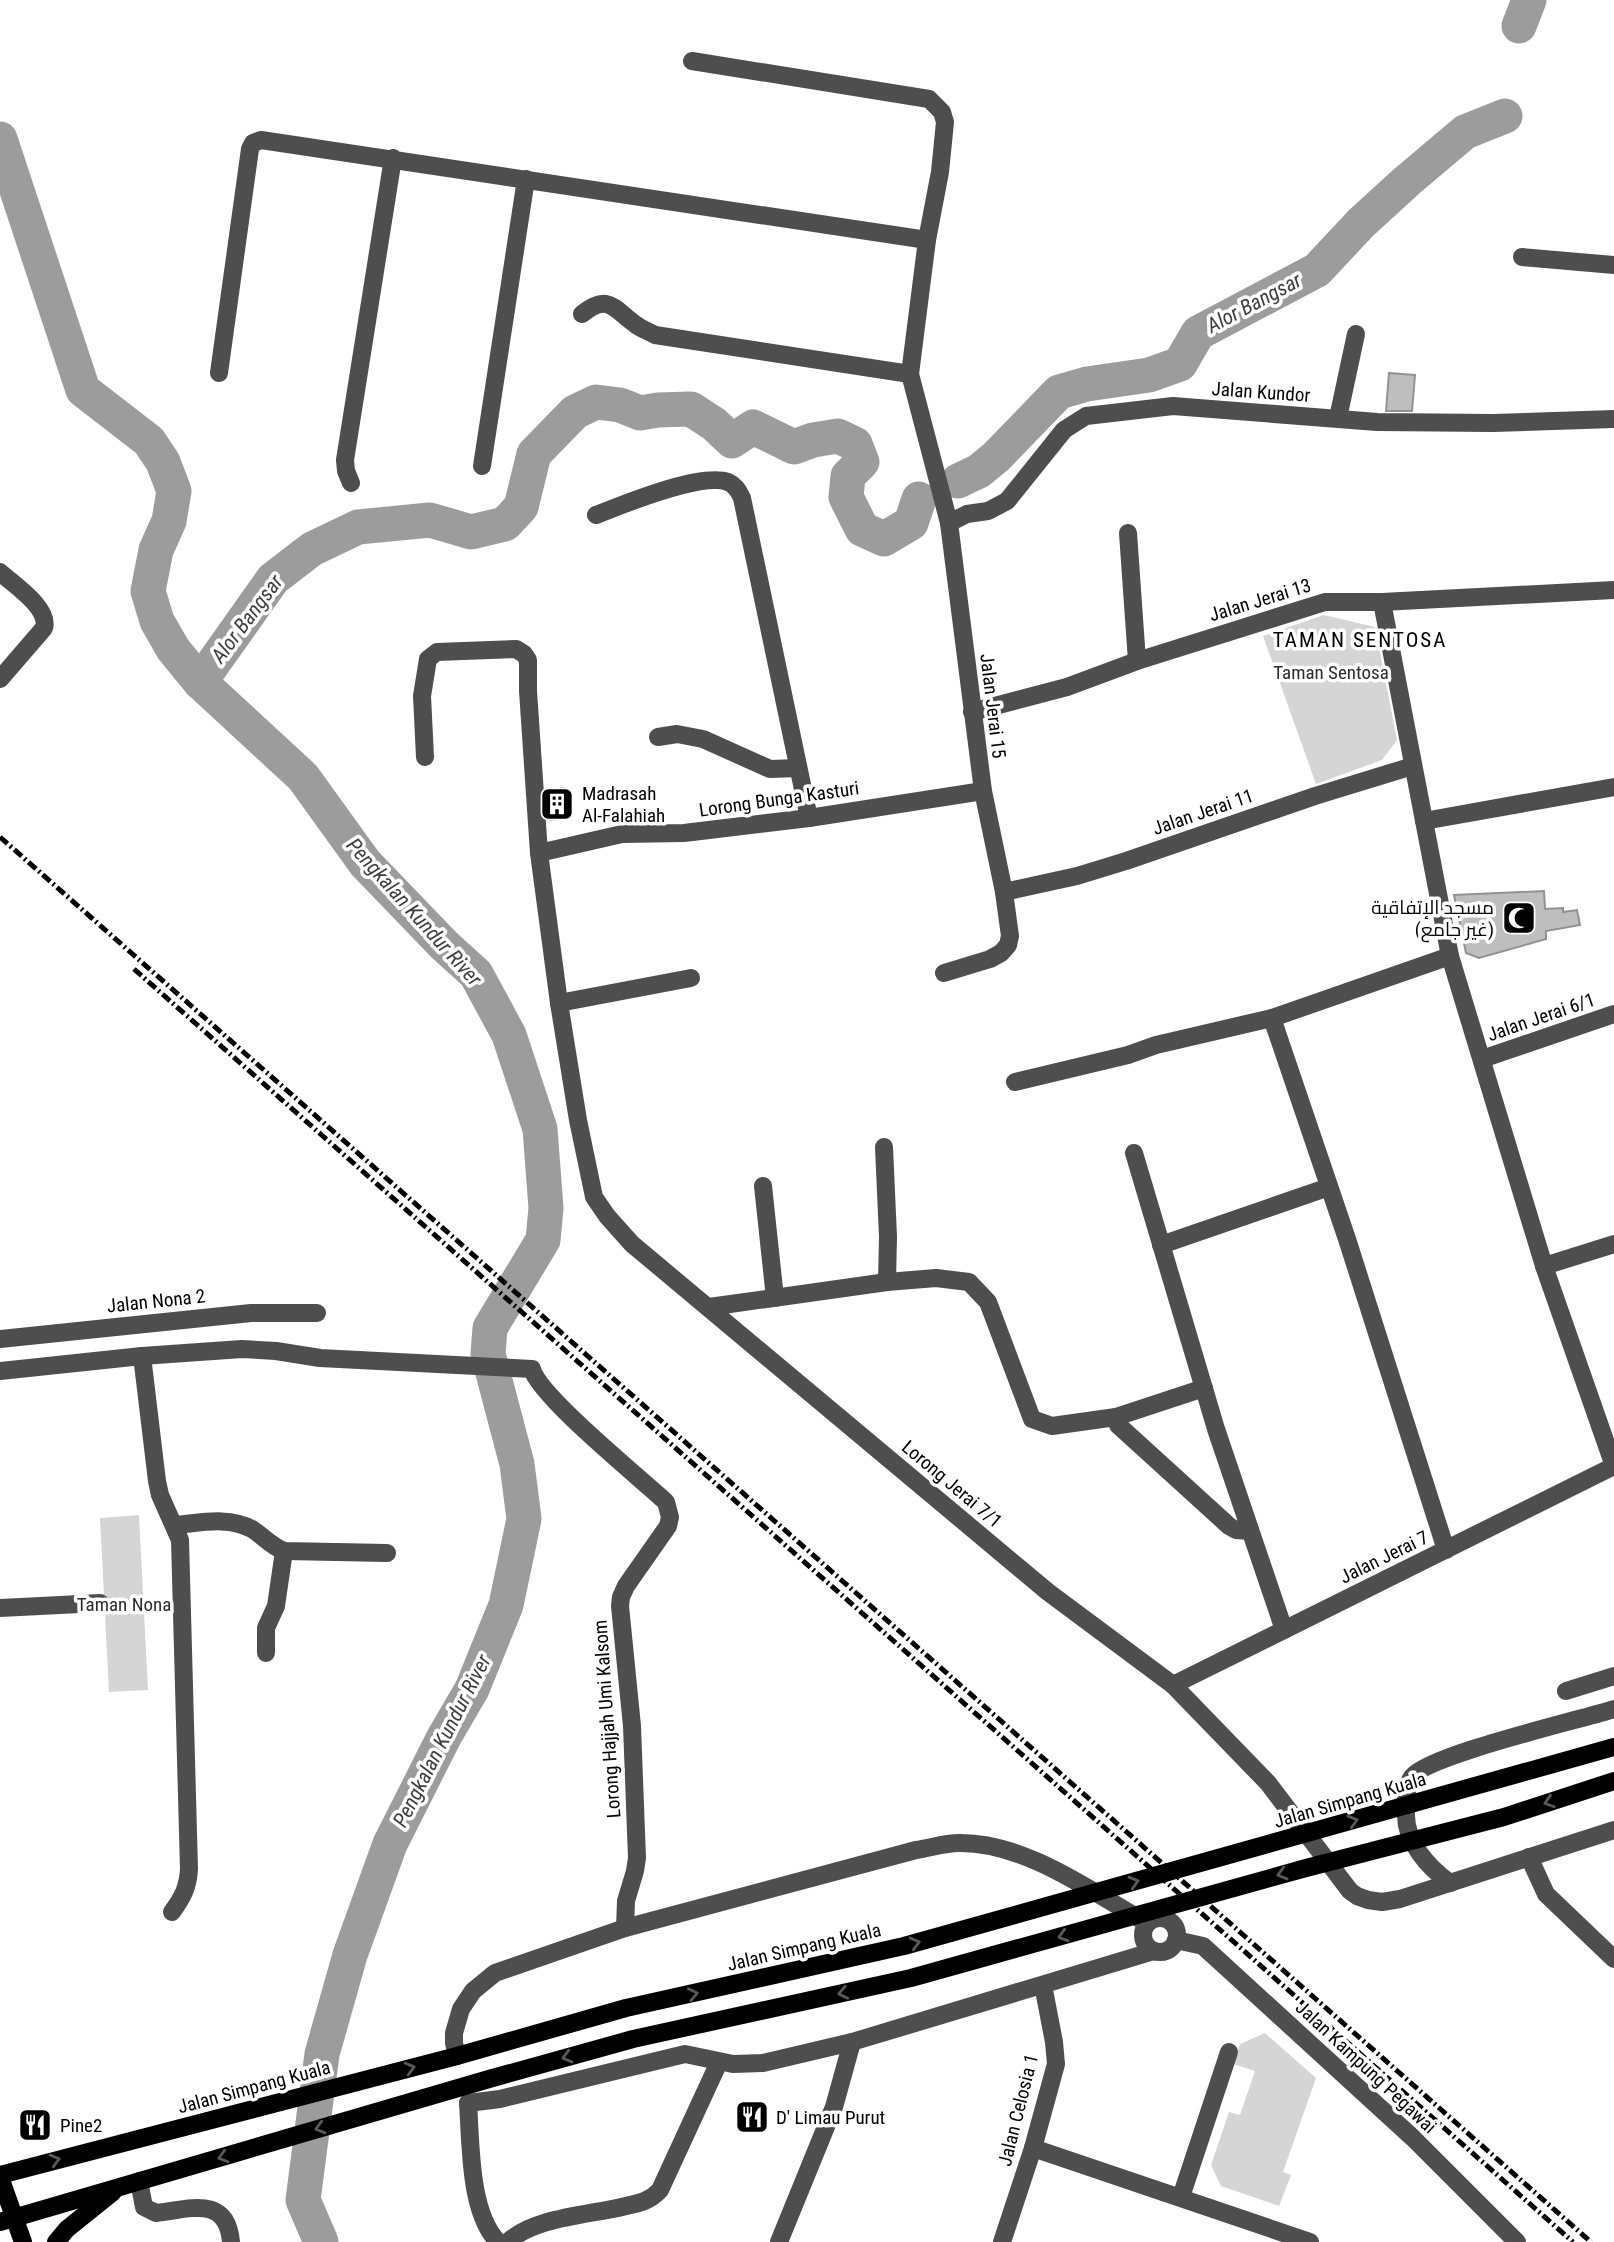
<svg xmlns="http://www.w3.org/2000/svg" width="1614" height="2242" font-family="'Roboto Condensed',Cairo,sans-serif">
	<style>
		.green { fill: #d5d5d5 }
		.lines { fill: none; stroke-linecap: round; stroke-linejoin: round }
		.river { stroke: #9c9c9c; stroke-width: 35 }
		.building { fill: #bebebe; stroke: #929292; stroke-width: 2 }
		.minor { stroke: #4e4e4e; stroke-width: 18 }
		.major { stroke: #000; stroke-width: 18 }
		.rail { stroke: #000; stroke-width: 5; stroke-dasharray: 10 3.5 2 3.5; stroke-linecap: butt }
		.oneway { stroke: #595959 }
		.labels { text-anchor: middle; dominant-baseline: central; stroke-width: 7; stroke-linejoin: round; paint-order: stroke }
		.street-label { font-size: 19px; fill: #000; stroke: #fff }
		.park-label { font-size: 19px; fill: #2c2c2c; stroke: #fff }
		.poi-label { font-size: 19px; fill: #000; stroke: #fff; text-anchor: start }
		.water-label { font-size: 21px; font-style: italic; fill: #3d3d3d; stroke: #fff }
		.neighbourhood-label { font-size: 21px; letter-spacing: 2px; fill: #000; stroke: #fff }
	</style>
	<rect width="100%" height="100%" fill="#fff"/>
	<g class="green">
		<path d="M 1324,615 L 1375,627 L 1397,740 L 1382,760 L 1316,784 L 1263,636 Z"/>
		<path d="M 139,1515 L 148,1690 L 109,1692 L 100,1518 Z"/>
		<path d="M 1265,2033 L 1316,2078 L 1283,2172 L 1291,2175 L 1279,2206 L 1221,2186 L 1211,2165 L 1229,2112 L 1240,2115 L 1255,2071 L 1233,2064 L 1240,2044 Z"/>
	</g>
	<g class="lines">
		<g class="river">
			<path d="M 1519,26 L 1529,0"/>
			<path d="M 0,139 L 83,390 L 149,441 L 163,462 L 174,491 L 169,521 L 156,550 L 148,591 L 157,621 L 173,649 L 200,682 L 303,777 L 365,863 L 444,945 L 476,974 L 509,1035 L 540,1129 L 546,1208 L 543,1240 L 490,1328 L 488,1354 L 517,1464 L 524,1519 L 506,1605 L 472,1689 L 444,1737 L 390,1844 L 350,1955 L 322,2054 L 303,2200 L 321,2242"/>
			<path d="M 958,481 L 979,471 L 996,457 L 1059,392 L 1087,384 L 1149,375 L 1180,364 L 1198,333 L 1317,270 L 1361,223 L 1407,181 L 1465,132 L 1505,116"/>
			<path d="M 200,682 L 273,579 L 312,549 L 358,527 L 430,520 L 471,532 L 505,524 L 521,507 L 534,454 L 575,412 L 596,402 L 620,405 L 640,413 L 658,410 L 691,409 L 714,424 L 732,441 L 753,427 L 794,447 L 813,440 L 838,436 L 855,444 L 862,462 L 848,476 L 846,497 L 862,529 L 884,539 L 911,523 L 919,499"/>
		</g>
	</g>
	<g class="building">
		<path d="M 1389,373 L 1415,375 L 1412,411 L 1386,411 Z"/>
		<path d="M 564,788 L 567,818 L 551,820 L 548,790 Z"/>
		<path d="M 1544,891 L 1545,909 L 1563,908 L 1563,912 L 1577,910 L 1580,925 L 1546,931 L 1546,939 L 1479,958 L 1466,953 L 1454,895 Z"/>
	</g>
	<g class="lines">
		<g class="minor">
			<path d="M 692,61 L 929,99 L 942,112 L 945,122 L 940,172 L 927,240 L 910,374 L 949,523 L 983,791 L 1004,892 L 1010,936 L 1008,945 L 1001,953 L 990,959 L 944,973"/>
			<path d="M 1522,257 L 1614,265"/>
			<path d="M 582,314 C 608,293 613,308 635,324 C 641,329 648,331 655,335 L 910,374"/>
			<path d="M 219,373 L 250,149 L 253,143 L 261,140 L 927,240"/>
			<path d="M 1338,418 L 1356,334"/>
			<path d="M 482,466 L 526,179"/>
			<path d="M 351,483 L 346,471 L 345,460 L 393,158"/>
			<path d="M 596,515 C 624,504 701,472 728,482 C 735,485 739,491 742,498 L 809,818"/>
			<path d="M 949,523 L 967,514 L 988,511 L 1007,501 L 1064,430 L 1086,416 L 1173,406 L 1377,422 L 1493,423 L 1614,419"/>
			<path d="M 1128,533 L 1137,661"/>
			<path d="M 0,572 C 14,585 50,608 44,628 L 0,679"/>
			<path d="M 1382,602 L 1450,956 L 1544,1266 L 1614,1466"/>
			<path d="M 972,712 L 1067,687 L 1137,661 L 1325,602 L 1382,602 L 1614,590"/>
			<path d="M 658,737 L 677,734 L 703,739 L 770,769 L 798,768"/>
			<path d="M 425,757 L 422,696 L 428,659 L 437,652 L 516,649 L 524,654 L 528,660 L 528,691 L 539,853 L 559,1003 L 578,1120 L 594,1197 L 607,1216 L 632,1244 L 1048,1592 L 1173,1685 L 1268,1783 L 1350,1891 L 1357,1896 L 1368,1900 L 1382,1902 L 1400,1899 L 1614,1830"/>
			<path d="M 1424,821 L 1614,787"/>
			<path d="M 539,853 L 622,834 L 684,833 L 809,818 L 983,791"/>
			<path d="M 1004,892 L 1077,876 L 1126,861 L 1315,796 L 1413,766"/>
			<path d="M 559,1003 L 691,978"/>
			<path d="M 1272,1018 L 1347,1239 L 1446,1550"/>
			<path d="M 1482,1059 L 1614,1014"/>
			<path d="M 1015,1082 L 1128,1055 L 1156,1045 L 1272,1018 L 1450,956"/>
			<path d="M 884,1147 L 888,1237 L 887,1282"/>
			<path d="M 1134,1153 L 1216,1429 L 1284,1630"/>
			<path d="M 763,1186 L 775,1298"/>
			<path d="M 1161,1245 L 1329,1187"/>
			<path d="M 1544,1266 L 1614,1244"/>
			<path d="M 709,1307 L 887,1282 L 936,1278 L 969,1282 L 988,1302 L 1032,1419 L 1052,1426 L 1116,1417 L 1204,1388"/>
			<path d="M 0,1339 L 251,1313 L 317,1313"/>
			<path d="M 142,1356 L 157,1481 L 160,1495 L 180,1540 L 189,1869 C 188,1887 183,1897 172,1912"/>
			<path d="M 0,1371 L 142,1356 L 242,1349 L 276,1351 L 320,1358 L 532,1369 C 539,1396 640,1478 666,1502 L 670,1517 L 668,1526 L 626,1586 L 621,1597 L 620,1606 L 632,1726 L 637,1858 L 635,1871 L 626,1901 L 625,1928"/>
			<path d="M 1116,1417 L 1118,1425 L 1229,1526 L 1236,1530 L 1250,1531"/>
			<path d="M 175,1525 C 200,1523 228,1516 252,1529 C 263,1536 271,1546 284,1551 L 387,1553"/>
			<path d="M 0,1608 L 100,1603"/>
			<path d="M 266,1653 L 266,1628 L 276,1606 L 284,1551"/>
			<path d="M 1173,1685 L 1614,1466"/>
			<path d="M 1566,1691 L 1614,1676"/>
			<path d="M 1529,1857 L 1546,1894 L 1614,1959"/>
			<path d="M 1450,1883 C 1428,1867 1405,1842 1406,1813 C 1406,1802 1405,1787 1412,1777 C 1427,1755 1580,1720 1614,1709"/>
			<circle cx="1160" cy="1935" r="17"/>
			<path d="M 1176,1940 L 1203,1946 L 1413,2138 L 1517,2242"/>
			<path d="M 457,2056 L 454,2043 L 454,2033 L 461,2009 L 473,1991 L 495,1973 L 625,1928 L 916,1850 C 930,1848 945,1843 959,1843 C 1025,1842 1092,1892 1147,1923"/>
			<path d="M 468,2103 L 500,2099 L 685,2054 L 733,2064 L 763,2063 L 852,2042 L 1154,1951"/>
			<path d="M 468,2103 C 471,2144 469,2212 498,2242"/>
			<path d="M 1033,2148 L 1310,2242"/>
			<path d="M 139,2181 L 144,2207 L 156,2213 C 190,2209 227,2195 231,2242"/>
			<path d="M 1181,2197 L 1229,2052"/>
			<path d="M 508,2242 C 534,2217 591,2215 626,2206 C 640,2203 650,2201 660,2190 L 719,2062"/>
			<path d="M 779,2242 L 834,2107 L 852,2042"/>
			<path d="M 1002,2242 L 1033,2148 L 1056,2064 L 1054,2042 L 1043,1985"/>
		</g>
		<g class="major">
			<path d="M 0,2175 L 457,2056 L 626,2008 L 904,1946 L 1614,1747"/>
			<path d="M 0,2177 L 23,2242"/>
			<path d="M 0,2222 L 489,2079 L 633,2039 L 911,1978 L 1306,1868 L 1504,1817 L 1614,1781"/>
			<path d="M 56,2242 L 67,2229 L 113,2192"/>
		</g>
		<g class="rail">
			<path d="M 0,837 L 1591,2242"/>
			<path d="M 134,969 L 1573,2242"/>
		</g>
	</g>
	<defs><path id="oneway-chevron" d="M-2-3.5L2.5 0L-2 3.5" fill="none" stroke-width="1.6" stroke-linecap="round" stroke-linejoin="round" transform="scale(1.75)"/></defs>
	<g class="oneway">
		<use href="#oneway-chevron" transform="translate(1549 1802) rotate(162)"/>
		<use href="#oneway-chevron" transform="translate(1353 1821) rotate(-16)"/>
		<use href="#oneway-chevron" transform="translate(1282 1874) rotate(164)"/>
		<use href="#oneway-chevron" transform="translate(1134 1882) rotate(-16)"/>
		<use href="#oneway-chevron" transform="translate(1063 1936) rotate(164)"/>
		<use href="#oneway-chevron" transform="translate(915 1943) rotate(-15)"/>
		<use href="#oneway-chevron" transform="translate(843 1993) rotate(168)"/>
		<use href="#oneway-chevron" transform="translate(693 1994) rotate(-12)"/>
		<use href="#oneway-chevron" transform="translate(567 2057) rotate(165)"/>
		<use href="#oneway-chevron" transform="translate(410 2068) rotate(-15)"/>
		<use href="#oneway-chevron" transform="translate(320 2128) rotate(164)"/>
		<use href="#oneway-chevron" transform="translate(223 2157) rotate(164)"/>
		<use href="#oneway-chevron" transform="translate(55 2160) rotate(-15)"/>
	</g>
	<defs>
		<symbol id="building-square" viewBox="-11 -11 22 22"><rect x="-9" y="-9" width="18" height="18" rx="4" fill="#000" stroke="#fff"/><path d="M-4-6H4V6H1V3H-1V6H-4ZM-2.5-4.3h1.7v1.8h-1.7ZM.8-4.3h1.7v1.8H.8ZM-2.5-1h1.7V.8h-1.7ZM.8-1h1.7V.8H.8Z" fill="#fff"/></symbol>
		<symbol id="mosque-square" viewBox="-11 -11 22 22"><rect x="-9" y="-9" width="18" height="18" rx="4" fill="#000" stroke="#fff"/><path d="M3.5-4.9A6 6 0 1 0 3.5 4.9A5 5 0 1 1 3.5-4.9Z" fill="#fff"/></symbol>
		<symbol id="restaurant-square" viewBox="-11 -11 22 22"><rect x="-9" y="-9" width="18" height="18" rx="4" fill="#000" stroke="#fff"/><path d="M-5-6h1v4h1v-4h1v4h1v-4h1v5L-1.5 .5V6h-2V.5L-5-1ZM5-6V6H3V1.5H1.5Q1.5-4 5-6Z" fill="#fff"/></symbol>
	</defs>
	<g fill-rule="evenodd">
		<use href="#building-square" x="538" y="785" width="38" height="38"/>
		<use href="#mosque-square" x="1500" y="899" width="38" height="38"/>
		<use href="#restaurant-square" x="733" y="2098" width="38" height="38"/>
		<use href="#restaurant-square" x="16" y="2106" width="38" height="38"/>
	</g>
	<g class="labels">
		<g class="street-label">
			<text transform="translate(1261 392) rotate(4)">Jalan Kundor</text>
			<text transform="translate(1260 600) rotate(-17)">Jalan Jerai 13</text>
			<text transform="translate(993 706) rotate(83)">Jalan Jerai 15</text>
			<text transform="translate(779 799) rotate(-8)">Lorong Bunga Kasturi</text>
			<text transform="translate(1203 812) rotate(-19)">Jalan Jerai 11</text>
			<text transform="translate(1541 1017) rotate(-19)">Jalan Jerai 6/1</text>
			<text transform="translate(156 1301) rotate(-6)">Jalan Nona 2</text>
			<text transform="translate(952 1484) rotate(40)">Lorong Jerai 7/1</text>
			<text transform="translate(1384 1557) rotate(-26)">Jalan Jerai 7</text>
			<text transform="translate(607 1719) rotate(-94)">Lorong Hajjah Umi Kalsom</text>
			<text transform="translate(1350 1800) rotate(-16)">Jalan Simpang Kuala</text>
			<text transform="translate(804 1947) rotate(-13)">Jalan Simpang Kuala</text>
			<text transform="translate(1366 2067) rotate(43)">Jalan Kampung Pegawai</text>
			<text transform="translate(254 2087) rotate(-15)">Jalan Simpang Kuala</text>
			<text transform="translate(1018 2110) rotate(-76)">Jalan Celosia 1</text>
		</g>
		<g class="park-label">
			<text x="1331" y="672">Taman Sentosa</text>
			<text x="124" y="1604">Taman Nona</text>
		</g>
		<g class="poi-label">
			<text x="582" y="793">Madrasah<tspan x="582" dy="22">Al-Falahiah</tspan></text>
			<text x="1494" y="907" text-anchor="end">مسجد الإتفاقية<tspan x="1494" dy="22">(غير جامع)</tspan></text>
			<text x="776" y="2117">D' Limau Purut</text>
			<text x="60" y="2125">Pine2</text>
		</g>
		<g class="water-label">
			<text transform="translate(1254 303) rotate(-28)">Alor Bangsar</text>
			<text transform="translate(247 619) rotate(-53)">Alor Bangsar</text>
			<text transform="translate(414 912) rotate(48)">Pengkalan Kundur River</text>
			<text transform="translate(442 1741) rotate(-63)">Pengkalan Kundur River</text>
		</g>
		<g class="neighbourhood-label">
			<text x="1360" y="640">TAMAN SENTOSA</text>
		</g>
	</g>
</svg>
